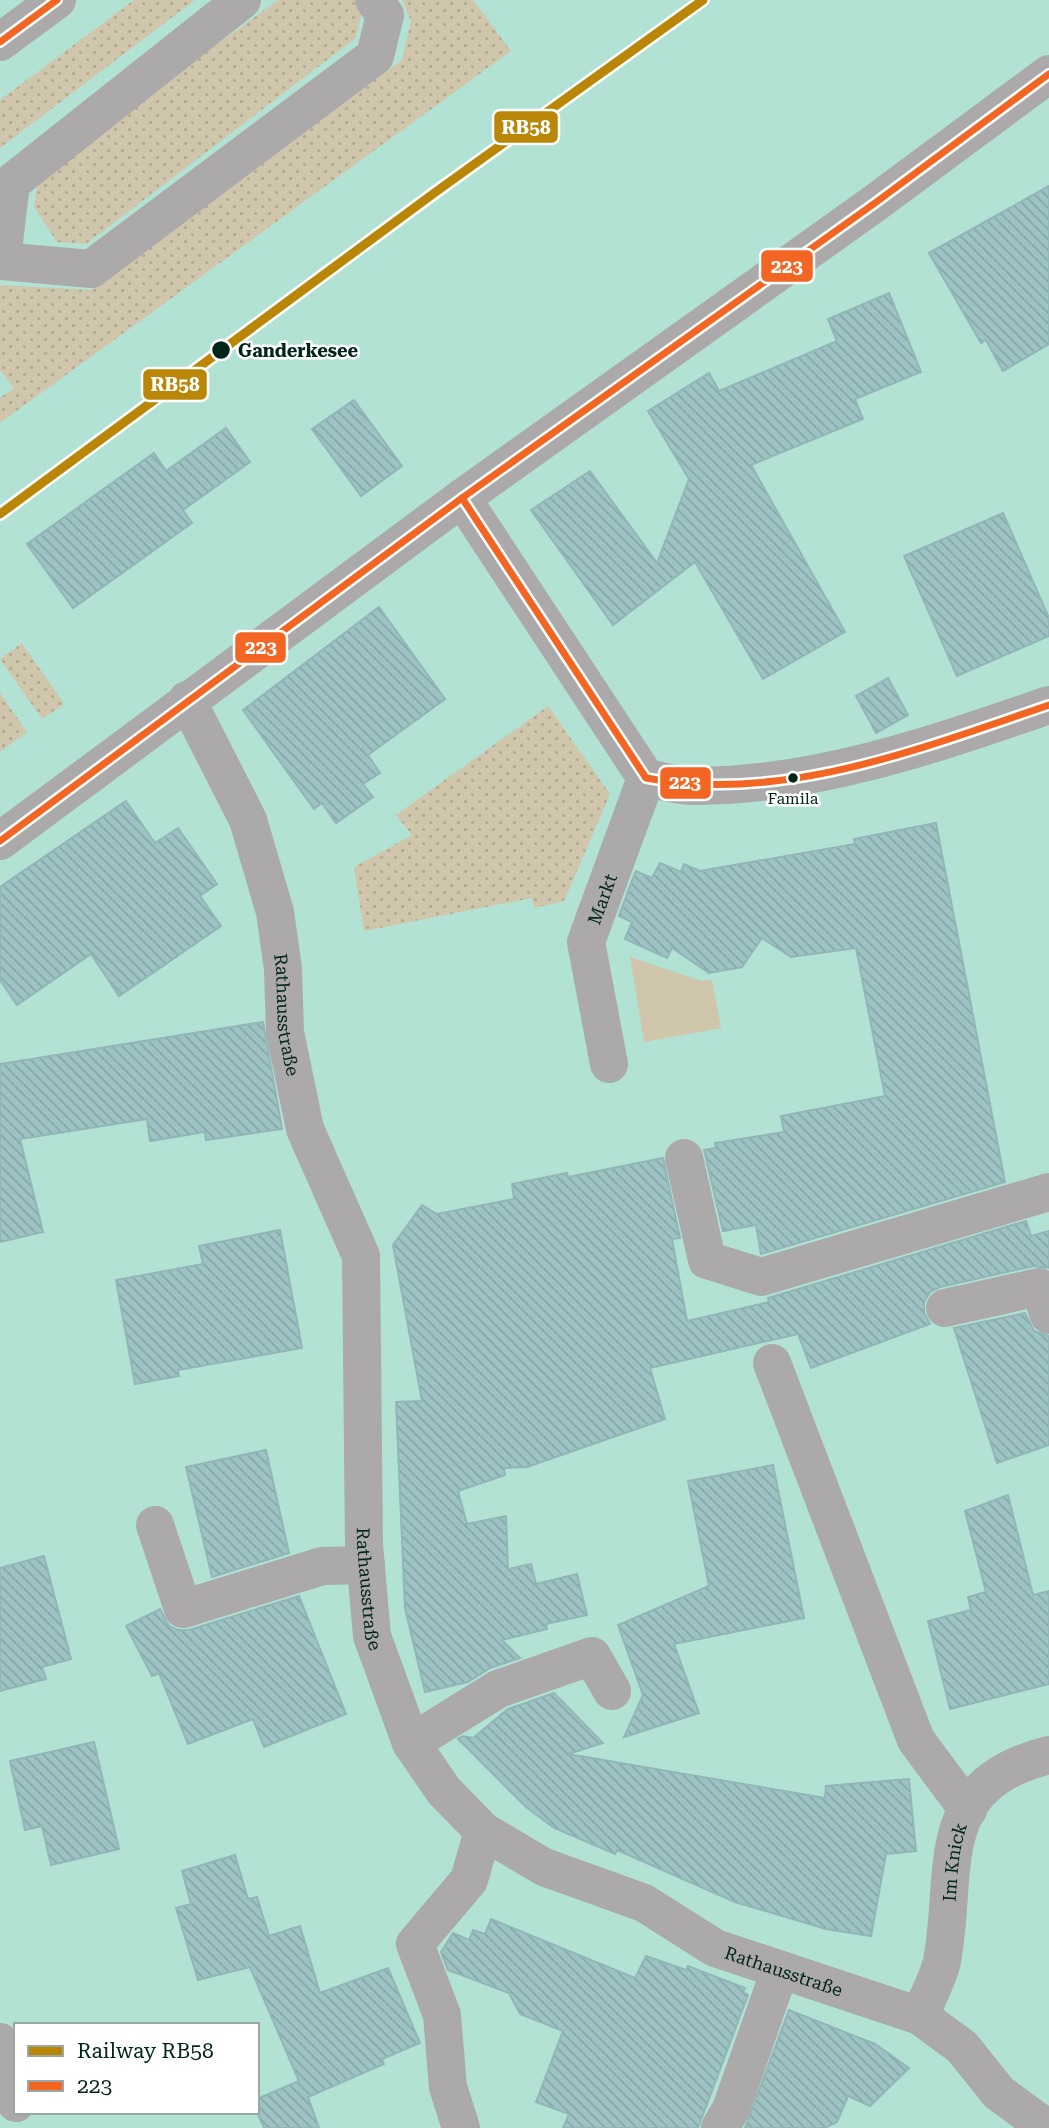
<svg xmlns="http://www.w3.org/2000/svg" width="1049" height="2128" font-family="'Roboto Serif',serif">
	<style>
		.grass { fill: url(#grass-dots) }
		.park { fill: #d0c6ac }
		.building { fill: url(#building-back-hatch); stroke: #92b6b7; stroke-width: 2 }
		.lines { fill: none; stroke-linecap: round; stroke-linejoin: round }
		.minor { stroke: #aba9aa; stroke-width: 38 }
		.bus-1-casing { stroke: #fff; stroke-width: 12 }
		.bus-1 { stroke: #f26522; stroke-width: 7 }
		.rail-1-casing { stroke: #fff; stroke-width: 14 }
		.rail-1 { stroke: #b98607; stroke-width: 9 }
		.stop-dot { fill: #00251b; stroke: #fff; stroke-width: 2.5 }
		.labels { text-anchor: middle; dominant-baseline: central; stroke-width: 5; stroke-linejoin: round; paint-order: stroke }
		.bus-label { font-size: 16px; fill: #00251b; stroke: #fff }
		.stop-label { font-size: 18px; font-weight: bold; fill: #00251b; stroke: #fff; text-anchor: start }
		.street-label { font-size: 18px; fill: #00251b; stroke: #fff }
		.line-badge { stroke: #fff; stroke-width: 2.5 }
		.badge-label { font-size: 19px; text-anchor: middle; font-weight: bold; fill: #fff }
	</style>
	<defs>
		<pattern id="grass-dots" width="8" height="8" patternUnits="userSpaceOnUse" patternTransform="scale(1.75)"><rect width="8" height="8" fill="#d0c6ac"/><path d="M2 2h.1M6 6h.1" fill="none" stroke="#b1aa93" stroke-width="1.8" stroke-linecap="round"/></pattern>
		<pattern id="building-back-hatch" width="6" height="6" patternUnits="userSpaceOnUse" patternTransform="scale(1.75)"><rect width="6" height="6" fill="#9ec3c4"/><path d="M-1 5l2 2M0 0l6 6M5-1l2 2" fill="none" stroke="#86a7a8"/></pattern>
	</defs>
	<rect width="100%" height="100%" fill="#b1e2d3"/>
	<g class="grass">
		<path d="M 134,0 L 195,0 L 0,148 L 0,100 Z"/>
		<path d="M 278,0 L 355,0 L 362,11 L 356,38 L 86,244 L 57,242 L 34,207 L 39,174 Z"/>
		<path d="M 402,0 L 473,0 L 511,51 L 0,423 L 0,398 L 14,388 L 0,370 L 0,285 L 90,290 L 402,60 L 411,21 Z"/>
		<path d="M 22,643 L 64,704 L 42,719 L 0,659 Z"/>
		<path d="M 0,693 L 27,732 L 0,752 Z"/>
		<path d="M 548,706 L 610,794 L 564,901 L 534,908 L 532,898 L 364,931 L 354,867 L 412,835 L 396,815 Z"/>
	</g>
	<path class="park" d="M 630,957 L 701,981 L 712,980 L 721,1028 L 644,1042 Z"/>
	<g class="building">
		<path d="M 1049,186 L 1049,344 L 1003,371 L 986,340 L 981,343 L 929,253 Z"/>
		<path d="M 889,293 L 921,372 L 855,399 L 863,419 L 751,465 L 845,632 L 763,679 L 695,562 L 613,625 L 531,510 L 590,471 L 657,563 L 689,479 L 648,411 L 709,373 L 719,391 L 837,341 L 828,319 Z"/>
		<path d="M 354,400 L 402,466 L 361,496 L 312,429 Z"/>
		<path d="M 226,428 L 250,462 L 183,510 L 192,523 L 73,608 L 27,544 L 154,453 L 166,471 Z"/>
		<path d="M 1003,513 L 1049,618 L 1049,636 L 957,676 L 904,556 Z"/>
		<path d="M 379,607 L 445,699 L 368,755 L 380,773 L 363,784 L 373,797 L 336,823 L 322,803 L 314,809 L 243,710 Z"/>
		<path d="M 888,678 L 908,715 L 876,733 L 856,696 Z"/>
		<path d="M 126,801 L 155,843 L 178,828 L 217,884 L 200,896 L 221,926 L 119,996 L 91,954 L 17,1005 L 0,980 L 0,887 Z"/>
		<path d="M 936,823 L 1005,1182 L 761,1254 L 756,1225 L 723,1231 L 704,1150 L 716,1148 L 715,1143 L 784,1132 L 781,1116 L 885,1096 L 856,948 L 791,957 L 762,938 L 742,967 L 709,973 L 672,948 L 667,958 L 625,939 L 632,922 L 619,916 L 631,883 L 636,871 L 652,878 L 660,863 L 681,872 L 684,864 L 700,871 L 855,844 L 854,839 Z"/>
		<path d="M 263,1022 L 282,1129 L 206,1140 L 205,1132 L 150,1141 L 147,1119 L 20,1139 L 43,1232 L 0,1242 L 0,1064 Z"/>
		<path d="M 663,1158 L 680,1238 L 672,1239 L 687,1321 L 769,1302 L 768,1298 L 1026,1221 L 1031,1236 L 1049,1231 L 1049,1268 L 1034,1266 L 940,1287 L 930,1292 L 924,1302 L 924,1313 L 930,1324 L 811,1368 L 798,1334 L 650,1368 L 665,1419 L 527,1467 L 504,1468 L 505,1475 L 458,1491 L 467,1524 L 506,1516 L 508,1569 L 531,1564 L 536,1584 L 577,1574 L 587,1615 L 546,1624 L 547,1629 L 502,1640 L 520,1658 L 490,1668 L 468,1682 L 425,1692 L 405,1608 L 396,1402 L 422,1401 L 393,1245 L 422,1205 L 437,1214 L 514,1199 L 512,1184 L 567,1173 L 568,1177 Z"/>
		<path d="M 280,1230 L 302,1348 L 178,1370 L 179,1376 L 135,1384 L 116,1280 L 203,1264 L 199,1246 Z"/>
		<path d="M 1025,1313 L 1034,1331 L 1049,1336 L 1049,1445 L 997,1463 L 954,1328 Z"/>
		<path d="M 266,1450 L 289,1553 L 212,1577 L 186,1467 Z"/>
		<path d="M 773,1465 L 804,1618 L 674,1644 L 699,1713 L 624,1737 L 643,1695 L 618,1625 L 709,1586 L 688,1481 Z"/>
		<path d="M 1008,1495 L 1033,1595 L 1049,1591 L 1049,1684 L 950,1709 L 928,1621 L 971,1610 L 968,1597 L 986,1592 L 965,1511 Z"/>
		<path d="M 44,1556 L 71,1659 L 42,1667 L 46,1679 L 0,1691 L 0,1568 Z"/>
		<path d="M 299,1596 L 346,1714 L 264,1747 L 253,1719 L 188,1744 L 159,1673 L 152,1676 L 126,1626 L 160,1609 L 169,1626 L 178,1630 L 189,1630 Z"/>
		<path d="M 554,1693 L 603,1743 L 568,1754 L 825,1798 L 826,1786 L 909,1779 L 916,1851 L 886,1854 L 871,1936 L 826,1929 L 735,1902 L 617,1850 L 615,1854 L 554,1828 L 526,1807 L 458,1739 L 463,1736 L 473,1738 L 508,1709 Z"/>
		<path d="M 94,1742 L 119,1849 L 51,1865 L 42,1826 L 25,1830 L 10,1761 Z"/>
		<path d="M 235,1855 L 248,1899 L 257,1897 L 269,1936 L 300,1926 L 320,1993 L 388,1968 L 420,2043 L 382,2059 L 384,2064 L 308,2097 L 319,2128 L 264,2128 L 257,2112 L 257,2099 L 299,2081 L 250,1967 L 198,1980 L 176,1908 L 191,1904 L 182,1871 Z"/>
		<path d="M 491,1919 L 635,1978 L 646,1956 L 686,1970 L 688,1966 L 745,1988 L 743,1992 L 748,1995 L 698,2128 L 563,2128 L 569,2114 L 536,2102 L 563,2031 L 520,2014 L 509,1993 L 448,1970 L 441,1952 L 453,1933 L 469,1940 L 473,1930 L 485,1934 Z"/>
		<path d="M 789,2010 L 875,2044 L 909,2068 L 870,2106 L 848,2096 L 837,2122 L 825,2128 L 745,2128 Z"/>
	</g>
	<g class="lines">
		<g class="minor">
			<path d="M 0,42 L 57,0"/>
			<path d="M 2,259 L 11,183 L 242,0"/>
			<path d="M 0,261 L 91,269 L 375,56 L 385,15 L 374,0"/>
			<path d="M 462,498 L 646,778 C 663,781 681,787 698,786 C 820,785 935,744 1049,705"/>
			<path id="s1" d="M 187,700 L 248,820 L 275,912 L 283,969 L 285,1032 L 305,1129 L 361,1256 L 364,1545 L 372,1636 L 411,1743 L 444,1791 L 483,1831 L 544,1867 L 644,1903 L 715,1948 L 920,2016 L 962,2047 L 999,2093 L 1047,2128"/>
			<path d="M 0,841 L 462,498 L 875,203 L 1049,74"/>
			<path id="s2" d="M 609,1064 L 586,942 L 646,778"/>
			<path d="M 684,1158 L 707,1260 L 761,1277 L 1049,1192"/>
			<path d="M 945,1308 L 1039,1287 L 1049,1315"/>
			<path d="M 772,1363 L 916,1740 L 968,1810"/>
			<path d="M 155,1525 L 183,1609 L 322,1566 L 366,1565"/>
			<path d="M 411,1743 L 498,1689 L 592,1656 L 612,1691"/>
			<path id="s3" d="M 920,2016 C 927,1998 938,1979 942,1961 C 959,1869 929,1785 1049,1755"/>
			<path d="M 0,2042 L 16,2103"/>
			<path d="M 461,2128 L 448,2087 L 442,2015 L 415,1944 L 469,1880 L 483,1831"/>
			<path d="M 720,2128 L 731,2109 L 780,1970"/>
		</g>
		<defs>
			<g id="bus-1">
				<path d="M 0,42 L 57,0"/>
				<path d="M 462,498 L 646,778 C 781,804 922,748 1049,705"/>
				<path d="M 0,841 L 462,498 L 875,203 L 1049,74"/>
			</g>
		</defs>
		<use href="#bus-1" class="bus-1-casing"/>
		<use href="#bus-1" class="bus-1"/>
		<defs>
			<path id="rail-1" d="M 0,514 L 437,191 L 703,0"/>
		</defs>
		<use href="#rail-1" class="rail-1-casing"/>
		<use href="#rail-1" class="rail-1"/>
	</g>
	<g class="stop-dot">
		<circle cx="221" cy="350" r="10"/>
		<circle cx="793" cy="778" r="6"/>
	</g>
	<g class="labels">
		<g class="bus-label">
			<text x="793" y="798">Famila</text>
		</g>
		<g class="stop-label">
			<text x="238" y="350">Ganderkesee</text>
		</g>
		<g class="street-label">
			<text stroke="none"><textPath href="#s2" startOffset="170">Markt</textPath></text>
			<text stroke="none"><textPath href="#s1" startOffset="334">Rathausstraße</textPath></text>
			<text stroke="none"><textPath href="#s1" startOffset="922">Rathausstraße</textPath></text>
			<text stroke="none"><textPath href="#s3" startOffset="159">Im Knick</textPath></text>
			<text stroke="none"><textPath href="#s1" startOffset="1531">Rathausstraße</textPath></text>
		</g>
	</g>
	<g class="line-badge">
		<rect x="493" y="110" width="66" height="34" rx="7" fill="#b98607"/>
		<rect x="760" y="249" width="54" height="34" rx="7" fill="#f26522"/>
		<rect x="142" y="368" width="66" height="33" rx="7" fill="#b98607"/>
		<rect x="234" y="631" width="53" height="33" rx="7" fill="#f26522"/>
		<rect x="659" y="766" width="53" height="34" rx="7" fill="#f26522"/>
	</g>
	<g class="badge-label">
		<text x="526" y="134">RB58</text>
		<text x="787" y="273">223</text>
		<text x="175" y="391">RB58</text>
		<text x="261" y="654">223</text>
		<text x="685" y="789">223</text>
	</g>
	<rect x="14" y="2023" width="245" height="91" fill="#ffffff" stroke="#99a8a4" stroke-width="2"/>
	<rect x="28" y="2046" width="35" height="10" fill="#b98607" stroke="#99a8a4" stroke-width="2"/>
	<text x="77" y="2058" font-size="21" fill="#00251b">Railway RB58</text>
	<rect x="28" y="2081" width="35" height="10" fill="#f26522" stroke="#99a8a4" stroke-width="2"/>
	<text x="77" y="2093" font-size="21" fill="#00251b">223</text>
</svg>
